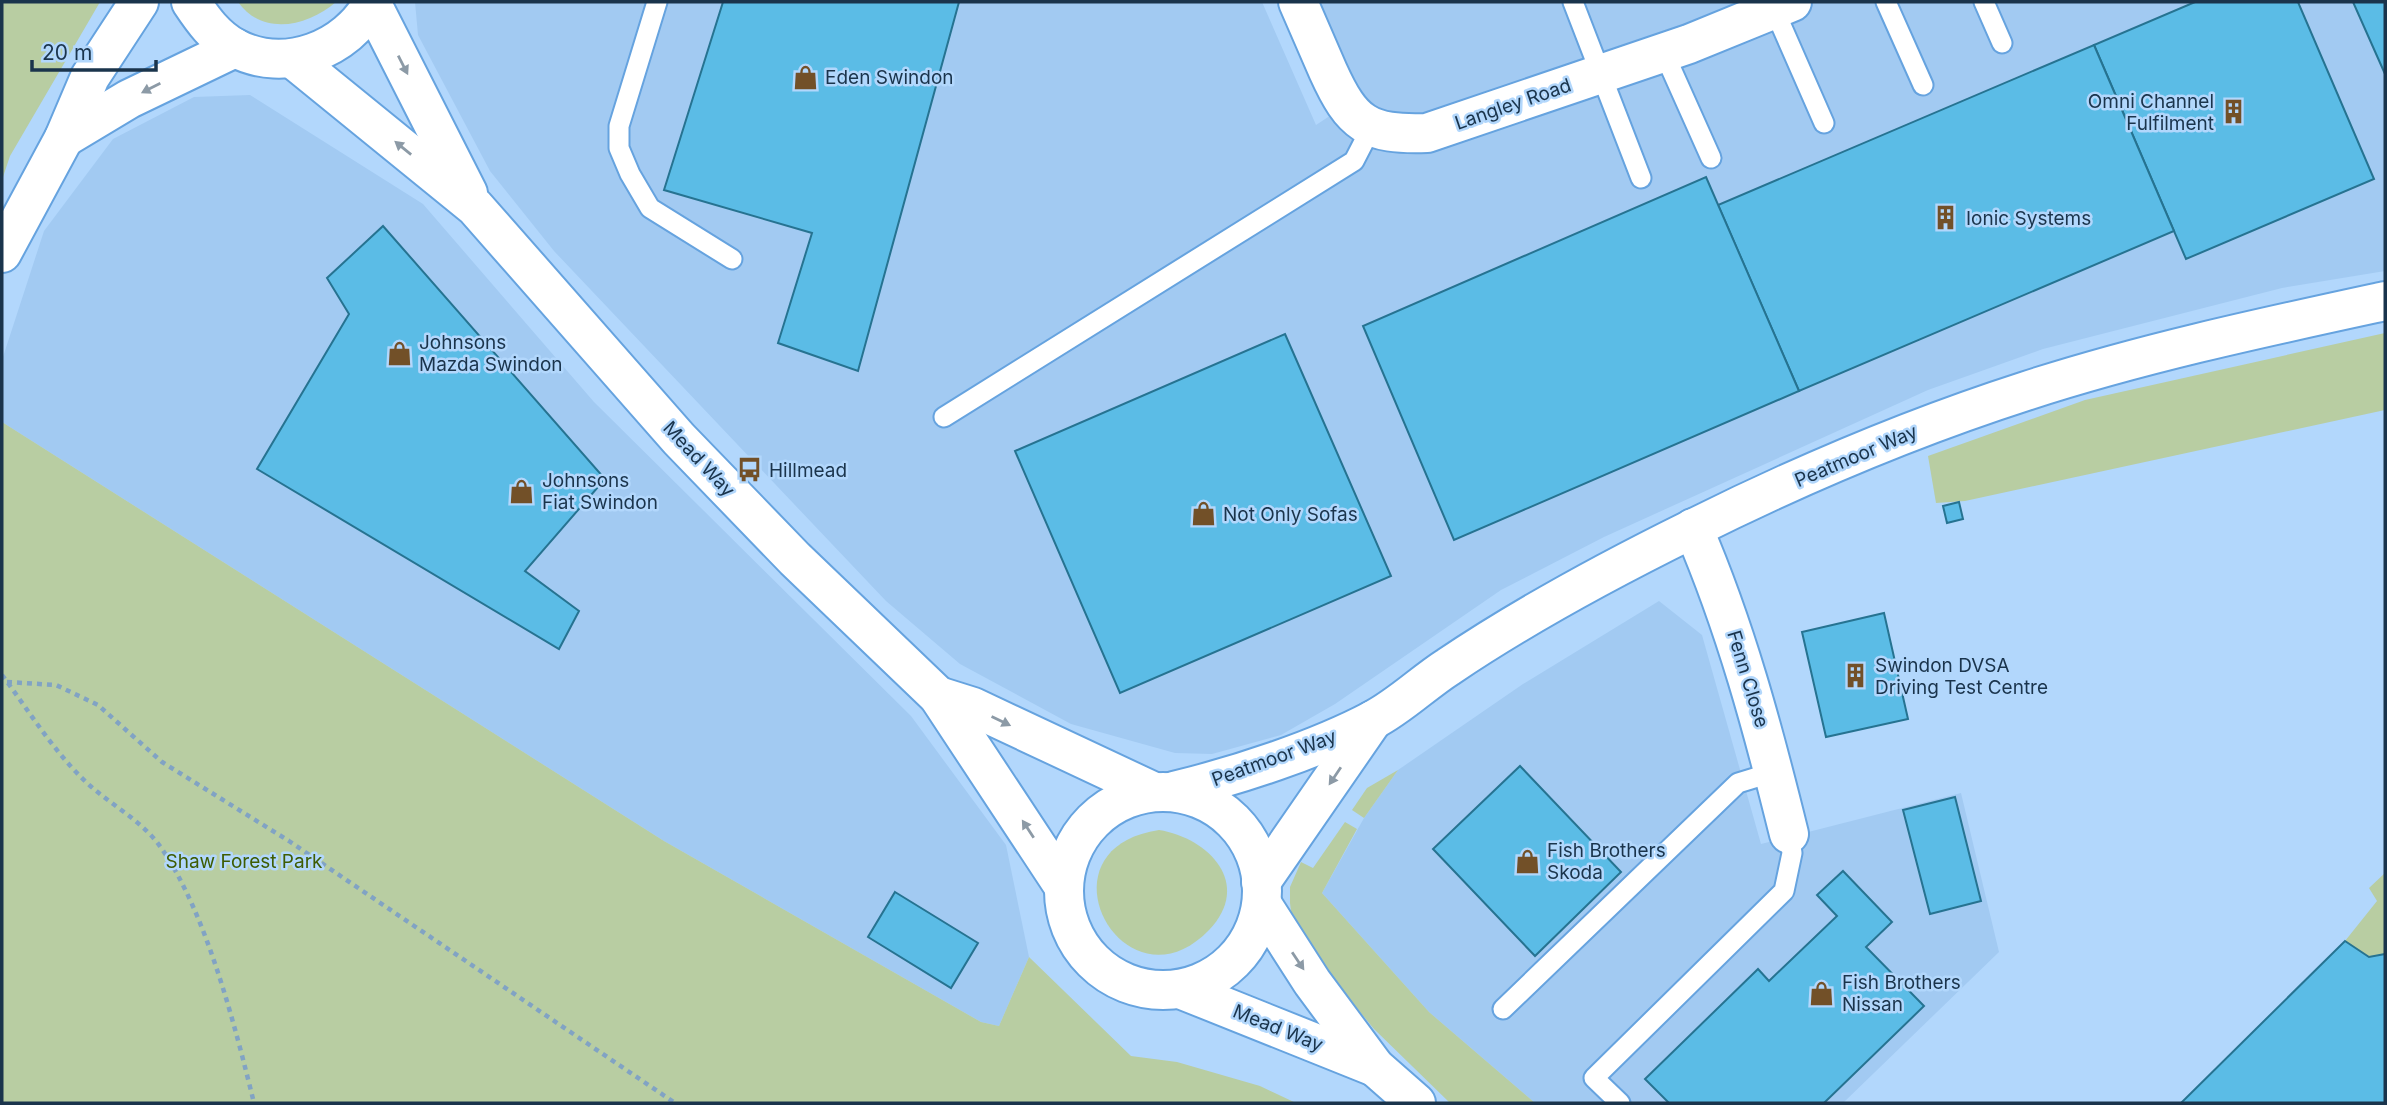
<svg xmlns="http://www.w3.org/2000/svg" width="2387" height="1105" font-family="Inter,sans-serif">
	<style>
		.built { fill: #a2caf2 }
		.green { fill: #b8cda2 }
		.building { fill: #5bbce6; stroke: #267391; stroke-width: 2 }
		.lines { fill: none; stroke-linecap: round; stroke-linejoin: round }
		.service-casing { stroke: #66a3df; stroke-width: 23 }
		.minor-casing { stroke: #66a3df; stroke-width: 42 }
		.secondary-casing { stroke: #66a3df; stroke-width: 42 }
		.path { stroke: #81a3c4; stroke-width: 4.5; stroke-dasharray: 5 5; stroke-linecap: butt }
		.service { stroke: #fff; stroke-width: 19 }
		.minor { stroke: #fff; stroke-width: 38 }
		.secondary { stroke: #fff; stroke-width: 38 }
		.oneway { fill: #8c9aa6 }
		.labels { text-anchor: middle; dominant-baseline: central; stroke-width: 5; stroke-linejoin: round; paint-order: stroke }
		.poi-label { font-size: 19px; fill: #1a344c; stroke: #b2d7fc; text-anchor: start }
		.street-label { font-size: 19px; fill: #1a344c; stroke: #b2d7fc }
		.park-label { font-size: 19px; fill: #3e5c02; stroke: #b2d7fc }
	</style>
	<rect width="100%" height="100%" fill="#b2d7fc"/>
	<g class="built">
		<path d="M 415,2 L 1262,2 L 1316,125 L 1357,98 L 1316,2 L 2385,2 L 2385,271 L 2282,288 L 2043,349 L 1928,390 L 1604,537 L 1501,590 L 1335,704 L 1281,735 L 1212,754 L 1175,753 L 1071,724 L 960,664 L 886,601 L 554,251 L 490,171 L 418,35 Z"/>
		<path d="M 250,95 L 423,204 L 594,402 L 911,716 L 1006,845 L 1029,957 L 999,1026 L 981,1022 L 664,841 L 2,422 L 2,360 L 44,231 L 113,139 L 194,97 Z"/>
		<path d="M 1659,601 L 1702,635 L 1761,844 L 1961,793 L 1999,952 L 1843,1103 L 1535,1103 L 1429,1012 L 1322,893 L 1364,818 L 1398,770 L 1523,684 Z"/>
	</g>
	<g class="green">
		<path d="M 2,2 L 100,2 L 10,156 L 2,180 Z"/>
		<path d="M 238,2 L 336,2 C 308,26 263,37 238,2 Z"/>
		<path d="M 2385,333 L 2385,410 L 1965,501 L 1936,503 L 1928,456 L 2085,400 Z"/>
		<path d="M 2,422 L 664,841 L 981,1022 L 999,1026 L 1029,957 L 1131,1056 L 1177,1062 L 1260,1086 L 1296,1103 L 2,1103 Z"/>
		<path d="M 1398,770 L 1364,818 L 1352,810 L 1367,788 Z"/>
		<path d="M 1345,822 L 1357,829 L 1322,893 L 1429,1012 L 1535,1103 L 1450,1103 L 1374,1029 L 1310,951 L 1292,919 L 1290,903 L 1290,887 L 1301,862 L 1313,868 Z"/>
		<path d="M 1159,830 C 1209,838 1253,884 1209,930 C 1125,1017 1032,849 1159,830 Z"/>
		<path d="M 2385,873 L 2385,954 L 2369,957 L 2345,941 L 2377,901 L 2369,888 Z"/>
	</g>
	<g class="building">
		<path d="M 723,2 L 959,2 L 858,371 L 778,343 L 812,233 L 664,190 Z"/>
		<path d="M 2195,2 L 2298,2 L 2374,179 L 2186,259 L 2094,45 Z"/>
		<path d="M 2353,2 L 2385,2 L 2385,74 Z"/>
		<path d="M 2094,45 L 2174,231 L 1799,391 L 1718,205 Z"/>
		<path d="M 1706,177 L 1799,391 L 1454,540 L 1363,326 Z"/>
		<path d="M 383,226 L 605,479 L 525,571 L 579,611 L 559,649 L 257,469 L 349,314 L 327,278 Z"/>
		<path d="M 1285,334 L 1391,576 L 1120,693 L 1015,451 Z"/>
		<path d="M 1959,502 L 1963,519 L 1947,523 L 1943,506 Z"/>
		<path d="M 1884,613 L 1908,719 L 1826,737 L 1802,632 Z"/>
		<path d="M 1520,766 L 1621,872 L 1535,956 L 1433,849 Z"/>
		<path d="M 1955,797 L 1981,901 L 1930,914 L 1903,810 Z"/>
		<path d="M 1843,871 L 1892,922 L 1866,947 L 1924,1006 L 1824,1103 L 1669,1103 L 1645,1079 L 1758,969 L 1769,981 L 1837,916 L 1817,895 Z"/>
		<path d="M 895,892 L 978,943 L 951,988 L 868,937 Z"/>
		<path d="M 2345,941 L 2369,957 L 2385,954 L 2385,1103 L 2181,1103 Z"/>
	</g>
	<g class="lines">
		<defs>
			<g id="service">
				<path d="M 657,2 L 619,126 L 619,148 L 630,174 L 650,208 L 732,259"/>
				<path d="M 1573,2 L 1641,178"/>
				<path d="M 1886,2 L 1923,85"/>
				<path d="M 1984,2 L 2002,43"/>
				<path d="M 1774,9 L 1824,123"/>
				<path d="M 1664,53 L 1711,158"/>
				<path d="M 944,417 L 1354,161 L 1371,128"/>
				<path d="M 1503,1009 L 1738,783 L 1774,772"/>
				<path d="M 1620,1103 L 1594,1078 L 1784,891 L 1792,853 L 1789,834"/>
			</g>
			<g id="minor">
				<path d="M 1298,2 C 1308,25 1318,48 1328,71 C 1352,124 1367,135 1427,133 L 1689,44 L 1792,2"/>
				<path d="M 64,138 L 129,99 L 235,48"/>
				<path d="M 2,253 L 64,138 L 90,77 L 139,2"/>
				<path d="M 1693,528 C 1736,628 1763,729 1789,834"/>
			</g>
			<g id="secondary">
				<path d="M 191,2 C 203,20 215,37 235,48 C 285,74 347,50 373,2"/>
				<path d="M 372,4 L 468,193"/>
				<path d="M 293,59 L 475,207 L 679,439 L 795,559 L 938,696 L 1064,887"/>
				<path d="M 938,696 L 973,707 L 1152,791"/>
				<path d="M 1174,791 C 1236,776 1316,750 1373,720 C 1400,706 1423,683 1448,667 C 1525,615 1607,571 1690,530 C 1798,476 1911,428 2026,391 C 2143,353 2265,327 2385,301"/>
				<circle cx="1163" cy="891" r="99"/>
				<path d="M 1261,882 L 1373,720"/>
				<path d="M 1262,904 L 1312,982 L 1375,1067 L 1416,1103"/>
				<path d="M 1180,989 L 1375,1067"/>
			</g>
		</defs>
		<use href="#service" class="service-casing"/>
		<use href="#minor" class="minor-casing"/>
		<use href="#secondary" class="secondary-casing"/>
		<g class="path">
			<path d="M 2,675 C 29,711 54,752 87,783 C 112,806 143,821 162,849 C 207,915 235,1026 254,1103"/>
			<path d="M 7,682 L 56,685 L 98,705 L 162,762 L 289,841 L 675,1103"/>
		</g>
		<use href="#service" class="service"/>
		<use href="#minor" class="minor"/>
		<use href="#secondary" class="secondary"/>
	</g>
	<defs><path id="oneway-solid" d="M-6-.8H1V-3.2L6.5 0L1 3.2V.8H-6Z" transform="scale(1.75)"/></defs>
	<g class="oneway">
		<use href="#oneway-solid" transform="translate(403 65) rotate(63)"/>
		<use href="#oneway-solid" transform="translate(151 88) rotate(153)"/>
		<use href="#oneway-solid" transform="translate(403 148) rotate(-141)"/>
		<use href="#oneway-solid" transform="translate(1001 721) rotate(26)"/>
		<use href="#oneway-solid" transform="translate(1335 776) rotate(124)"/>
		<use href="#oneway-solid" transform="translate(1028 829) rotate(-123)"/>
		<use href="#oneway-solid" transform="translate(1298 961) rotate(56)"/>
	</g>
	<defs>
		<symbol id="shop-bare" viewBox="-9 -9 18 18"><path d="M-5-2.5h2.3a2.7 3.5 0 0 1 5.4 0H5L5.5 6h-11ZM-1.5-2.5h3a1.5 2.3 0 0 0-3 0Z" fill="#725028" stroke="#b2d7fc" stroke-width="2.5" paint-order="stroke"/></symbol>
		<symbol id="building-bare" viewBox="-9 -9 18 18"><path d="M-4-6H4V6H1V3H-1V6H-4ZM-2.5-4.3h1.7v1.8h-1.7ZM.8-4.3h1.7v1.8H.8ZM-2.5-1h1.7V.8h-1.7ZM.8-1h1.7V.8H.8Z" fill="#725028" stroke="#b2d7fc" stroke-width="2.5" paint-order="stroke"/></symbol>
		<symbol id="bus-bare" viewBox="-9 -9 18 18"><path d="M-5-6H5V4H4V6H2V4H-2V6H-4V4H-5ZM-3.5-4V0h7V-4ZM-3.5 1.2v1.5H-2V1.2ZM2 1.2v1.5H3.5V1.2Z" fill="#725028" stroke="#b2d7fc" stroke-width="2.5" paint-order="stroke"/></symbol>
	</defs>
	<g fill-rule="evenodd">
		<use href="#shop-bare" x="788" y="60" width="35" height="35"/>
		<use href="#building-bare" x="2216" y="94" width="35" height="35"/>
		<use href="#building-bare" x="1928" y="200" width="35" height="35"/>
		<use href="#shop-bare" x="382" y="336" width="35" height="35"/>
		<use href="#bus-bare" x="732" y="452" width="35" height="35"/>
		<use href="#shop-bare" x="504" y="474" width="35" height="35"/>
		<use href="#shop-bare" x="1186" y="496" width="35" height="35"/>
		<use href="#building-bare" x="1838" y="658" width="35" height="35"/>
		<use href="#shop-bare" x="1510" y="844" width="35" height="35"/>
		<use href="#shop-bare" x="1804" y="976" width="35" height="35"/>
	</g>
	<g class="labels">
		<g class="poi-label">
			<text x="825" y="77">Eden Swindon</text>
			<text x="2214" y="101" text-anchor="end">Omni Channel<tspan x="2214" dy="22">Fulfilment</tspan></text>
			<text x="1966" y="218">Ionic Systems</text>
			<text x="419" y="342">Johnsons<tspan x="419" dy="22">Mazda Swindon</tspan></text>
			<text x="769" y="470">Hillmead</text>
			<text x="542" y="480">Johnsons<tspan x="542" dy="22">Fiat Swindon</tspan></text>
			<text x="1223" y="514">Not Only Sofas</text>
			<text x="1875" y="665">Swindon DVSA<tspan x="1875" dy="22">Driving Test Centre</tspan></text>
			<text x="1547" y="850">Fish Brothers<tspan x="1547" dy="22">Skoda</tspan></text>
			<text x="1842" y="982">Fish Brothers<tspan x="1842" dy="22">Nissan</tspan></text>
		</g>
		<g class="street-label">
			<text transform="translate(1513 104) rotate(-19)">Langley Road</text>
			<text transform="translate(1856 456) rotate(-23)">Peatmoor Way</text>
			<text transform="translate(699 459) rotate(47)">Mead Way</text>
			<text transform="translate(1748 679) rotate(73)">Fenn Close</text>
			<text transform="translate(1274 758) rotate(-20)">Peatmoor Way</text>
			<text transform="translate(1278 1028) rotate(22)">Mead Way</text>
		</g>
		<g class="park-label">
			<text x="244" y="861">Shaw Forest Park</text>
		</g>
	</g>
	<rect width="2387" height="1105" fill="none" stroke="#1a344c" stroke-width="7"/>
	<path d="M32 60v10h124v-10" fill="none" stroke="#1a344c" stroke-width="3.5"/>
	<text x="42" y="60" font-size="21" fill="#1a344c" stroke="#b2d7fc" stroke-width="5" paint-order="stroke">20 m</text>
</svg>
